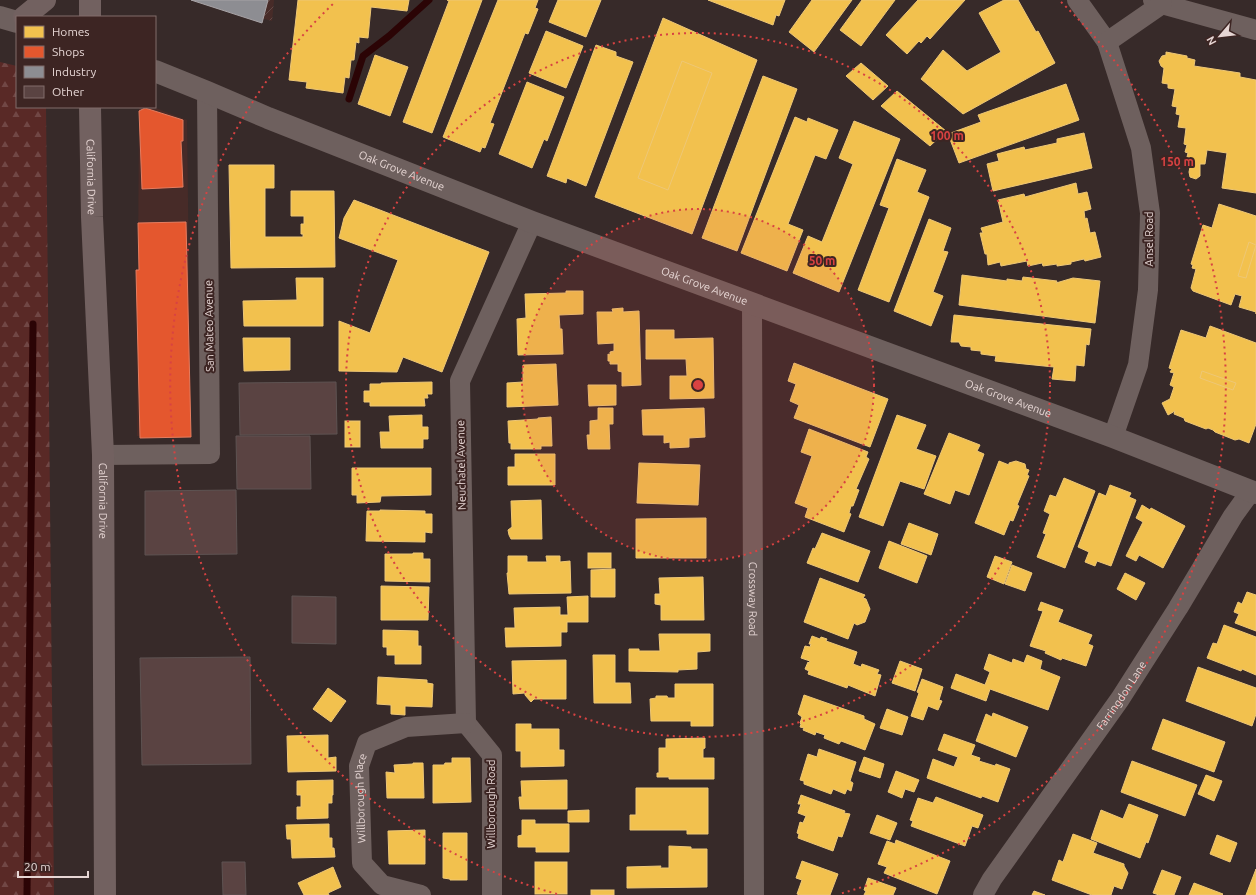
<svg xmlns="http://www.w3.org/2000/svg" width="1256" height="895" font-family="Ubuntu,sans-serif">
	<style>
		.built { fill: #472b28 }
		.industrial { fill: url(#industrial-furrows) }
		.forest { fill: url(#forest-firs) }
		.homes { fill: #f2c14e; stroke: #eec776 }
		.shops { fill: #e4572e; stroke: #e57d60 }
		.industry { fill: #8d8d92; stroke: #a8a3a6 }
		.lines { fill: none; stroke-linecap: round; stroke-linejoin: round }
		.stream { stroke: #2b0405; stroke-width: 7 }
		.building { fill: #5a4342; stroke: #5e5352 }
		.minor { stroke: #6e605e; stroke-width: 20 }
		.tertiary { stroke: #6e605e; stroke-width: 22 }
		.secondary { stroke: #726160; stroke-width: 22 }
		.ring { fill: none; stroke: #d84242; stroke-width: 2; stroke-dasharray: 2 4 }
		.labels { text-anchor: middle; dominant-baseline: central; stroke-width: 4; stroke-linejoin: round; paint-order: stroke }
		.street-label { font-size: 11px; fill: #e6d6d4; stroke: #3d2523 }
		.centre { fill: #d84242; stroke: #3d2523; stroke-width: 2 }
		.ring-label { font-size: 12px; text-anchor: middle; font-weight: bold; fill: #d84242; stroke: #3d2523; stroke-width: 4; stroke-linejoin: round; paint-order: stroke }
	</style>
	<defs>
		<pattern id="industrial-furrows" width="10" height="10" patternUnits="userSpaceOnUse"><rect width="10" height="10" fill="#472b28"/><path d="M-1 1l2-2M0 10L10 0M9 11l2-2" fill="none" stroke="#624946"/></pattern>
		<pattern id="forest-firs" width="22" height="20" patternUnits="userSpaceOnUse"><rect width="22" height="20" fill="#592926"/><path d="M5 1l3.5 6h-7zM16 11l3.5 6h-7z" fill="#714745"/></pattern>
	</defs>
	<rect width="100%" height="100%" fill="#372a29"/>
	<path class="built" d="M 139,107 L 153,107 L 187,120 L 191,437 L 137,436 Z"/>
	<path class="industrial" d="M 196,0 L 274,0 L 272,21 Z"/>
	<path class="forest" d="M 0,62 L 17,66 L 17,107 L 46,107 L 54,895 L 0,895 Z"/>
	<g class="homes">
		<path d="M 298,0 L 409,0 L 407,11 L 371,7 L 368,38 L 359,37 L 359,43 L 356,42 L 354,60 L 351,60 L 349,78 L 345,77 L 343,93 L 306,88 L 307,82 L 289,80 Z"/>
		<path d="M 447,0 L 482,0 L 432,133 L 403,122 L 449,1 Z"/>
		<path d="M 498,0 L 538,0 L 535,8 L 538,9 L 528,34 L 525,33 L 490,123 L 494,124 L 485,148 L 482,147 L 480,152 L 443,137 Z"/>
		<path d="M 558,0 L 601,0 L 586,37 L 549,22 Z"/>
		<path d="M 708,0 L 785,0 L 779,16 L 776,15 L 773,25 Z"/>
		<path d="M 812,0 L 852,0 L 814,52 L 789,32 Z"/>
		<path d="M 862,0 L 895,0 L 861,46 L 840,30 Z"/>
		<path d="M 918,0 L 965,0 L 930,39 L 927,36 L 921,43 L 919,41 L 907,54 L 886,35 Z"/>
		<path d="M 1004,0 L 1018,0 L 1036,32 L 1038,31 L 1055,63 L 963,114 L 921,79 L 943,50 L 967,71 L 1001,52 L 979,13 Z"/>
		<path d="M 663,18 L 757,60 L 692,234 L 595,197 Z"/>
		<path d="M 546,31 L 583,46 L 566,88 L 529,73 Z"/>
		<path d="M 596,45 L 616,52 L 616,56 L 633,62 L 586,186 L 567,178 L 566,183 L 547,176 Z"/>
		<path d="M 1166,52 L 1187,56 L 1187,58 L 1195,60 L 1194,66 L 1240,73 L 1240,77 L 1256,80 L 1256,193 L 1222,188 L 1227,153 L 1207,150 L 1205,164 L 1200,164 L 1200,176 L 1196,179 L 1190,177 L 1189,172 L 1192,158 L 1187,157 L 1188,153 L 1185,152 L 1187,145 L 1184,144 L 1186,128 L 1178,127 L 1180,115 L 1176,114 L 1177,107 L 1172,106 L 1175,89 L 1168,88 L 1168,84 L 1162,83 L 1164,68 L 1161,66 L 1159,61 L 1162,56 L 1166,55 Z"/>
		<path d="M 375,55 L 408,67 L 390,116 L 358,104 Z"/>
		<path d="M 682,61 L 712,73 L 668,190 L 638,178 Z"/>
		<path d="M 861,63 L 888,86 L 873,100 L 846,76 Z"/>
		<path d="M 763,76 L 797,89 L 737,251 L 702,238 Z"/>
		<path d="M 527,82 L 564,97 L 547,141 L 544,139 L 532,168 L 499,154 Z"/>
		<path d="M 1066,84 L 1079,120 L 959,163 L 948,134 L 981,122 L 978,115 Z"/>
		<path d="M 897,91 L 946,131 L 930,146 L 881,106 Z"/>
		<path d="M 795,117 L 807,122 L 808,118 L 838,130 L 826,159 L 815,155 L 788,224 L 803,230 L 787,271 L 741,253 Z"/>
		<path d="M 854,121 L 900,139 L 839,292 L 793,273 L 808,236 L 822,242 L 853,164 L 839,158 Z"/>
		<path d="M 1084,133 L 1092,168 L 993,191 L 987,164 L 999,161 L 997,154 L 1024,147 L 1025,150 L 1057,143 L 1057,139 Z"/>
		<path d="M 897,159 L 926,170 L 917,192 L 929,197 L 889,302 L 858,290 L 889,208 L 880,205 Z"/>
		<path d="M 229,165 L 274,165 L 274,188 L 265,188 L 265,237 L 303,237 L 303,234 L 301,234 L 301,224 L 304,224 L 304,216 L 291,216 L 291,191 L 334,191 L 335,267 L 231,268 Z"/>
		<path d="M 1076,183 L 1078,194 L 1087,192 L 1091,209 L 1084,211 L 1085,219 L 1087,218 L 1090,233 L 1095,232 L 1101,257 L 1085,261 L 1084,259 L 1071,262 L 1071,264 L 1057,266 L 1057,264 L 1043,266 L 1042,263 L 1028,266 L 1027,261 L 1001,266 L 1000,262 L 988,265 L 987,254 L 985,254 L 980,233 L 983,233 L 981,228 L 1003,222 L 998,200 L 1024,194 L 1025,197 Z"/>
		<path d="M 354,200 L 489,252 L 442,372 L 403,357 L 397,372 L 339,371 L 339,321 L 370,333 L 398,260 L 339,238 L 344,218 Z"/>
		<path d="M 1219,204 L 1256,216 L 1256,314 L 1256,312 L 1239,307 L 1242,296 L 1235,294 L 1231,305 L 1193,291 L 1191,288 L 1196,269 L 1192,268 L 1193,265 L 1191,264 L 1203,225 L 1212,228 Z"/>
		<path d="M 929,219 L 951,228 L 943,251 L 948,252 L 933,292 L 943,296 L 931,326 L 894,311 Z"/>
		<path d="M 1249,242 L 1256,245 L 1246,278 L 1238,276 Z"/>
		<path d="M 962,275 L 1007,281 L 1007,279 L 1022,281 L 1023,277 L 1057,281 L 1056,283 L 1073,278 L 1100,281 L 1095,323 L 959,305 Z"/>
		<path d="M 296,278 L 323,278 L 323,326 L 244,326 L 243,301 L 297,300 Z"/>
		<path d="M 566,291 L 583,291 L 583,314 L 559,315 L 560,329 L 562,329 L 563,354 L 518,355 L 517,319 L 526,318 L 525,294 L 566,293 Z"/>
		<path d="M 623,308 L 623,312 L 639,311 L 641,385 L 622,386 L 622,372 L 618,371 L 618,364 L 610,364 L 610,361 L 608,361 L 608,354 L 610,355 L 610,352 L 614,351 L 614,343 L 598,344 L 597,312 L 613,312 L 612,309 Z"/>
		<path d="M 954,315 L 1091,329 L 1089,345 L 1086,344 L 1084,366 L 1076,365 L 1075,381 L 1052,379 L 1054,367 L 995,361 L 996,356 L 981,354 L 981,351 L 971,350 L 971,347 L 961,346 L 959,342 L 951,342 Z"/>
		<path d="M 1210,326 L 1256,343 L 1256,424 L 1249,443 L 1239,439 L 1235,440 L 1215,432 L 1213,430 L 1208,428 L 1206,429 L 1185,421 L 1184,418 L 1174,414 L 1175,411 L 1168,415 L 1162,403 L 1170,399 L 1174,387 L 1170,385 L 1174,373 L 1170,372 L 1172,369 L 1169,368 L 1181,330 L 1206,338 Z"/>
		<path d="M 646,330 L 674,330 L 674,339 L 713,338 L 714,398 L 670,399 L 670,376 L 687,376 L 686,359 L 646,359 Z"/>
		<path d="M 243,338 L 290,338 L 290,370 L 244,371 Z"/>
		<path d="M 794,363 L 888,399 L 870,447 L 794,418 L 799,405 L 790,401 L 796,384 L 788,381 Z"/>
		<path d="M 556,364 L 558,405 L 507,407 L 507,383 L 523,382 L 523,365 Z"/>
		<path d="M 1202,371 L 1236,383 L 1233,390 L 1200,378 Z"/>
		<path d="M 432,382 L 432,394 L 427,394 L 428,398 L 424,398 L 425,406 L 370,406 L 370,402 L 364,402 L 364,391 L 370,391 L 370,384 L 381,384 L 381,383 Z"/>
		<path d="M 588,385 L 616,385 L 616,405 L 589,406 Z"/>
		<path d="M 598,408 L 613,408 L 613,424 L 609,424 L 610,449 L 588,449 L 587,435 L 590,435 L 590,421 L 598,420 Z"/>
		<path d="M 704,408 L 705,437 L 689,438 L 689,447 L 670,448 L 670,442 L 664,443 L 664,435 L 643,435 L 642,410 Z"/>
		<path d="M 422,415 L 422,427 L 428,427 L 428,439 L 423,439 L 423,448 L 381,448 L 380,432 L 390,432 L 389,416 Z"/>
		<path d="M 897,415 L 926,425 L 916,449 L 936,456 L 924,489 L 900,481 L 883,526 L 859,517 Z"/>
		<path d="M 551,417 L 552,446 L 541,446 L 541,449 L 511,449 L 511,443 L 509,443 L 508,421 L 538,419 L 538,418 Z"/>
		<rect x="345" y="421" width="15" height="26"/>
		<path d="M 809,429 L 868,452 L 866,457 L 869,459 L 856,489 L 859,490 L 853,506 L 851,506 L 849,513 L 851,514 L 844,532 L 805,517 L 808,508 L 795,503 L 812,456 L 801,452 Z"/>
		<path d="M 949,433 L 980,445 L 977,451 L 984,454 L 969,495 L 955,490 L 950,504 L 924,494 Z"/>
		<path d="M 515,454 L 555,454 L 555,485 L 508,485 L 508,467 L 515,467 Z"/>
		<path d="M 999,461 L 1009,465 L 1009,463 L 1016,461 L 1025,464 L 1026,469 L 1029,470 L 1027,475 L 1029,476 L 1017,505 L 1019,506 L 1013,521 L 1010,520 L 1004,535 L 975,523 Z"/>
		<path d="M 639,463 L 700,465 L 698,505 L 637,503 Z"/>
		<path d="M 352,468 L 431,468 L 431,495 L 381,496 L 380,502 L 357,503 L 357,495 L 352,495 Z"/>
		<path d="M 1064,478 L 1095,491 L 1065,568 L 1037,557 L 1046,534 L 1043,533 L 1050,514 L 1044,511 L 1050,495 L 1056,497 Z"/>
		<path d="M 1110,485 L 1131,493 L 1129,497 L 1136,500 L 1111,566 L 1097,561 L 1095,566 L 1085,562 L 1089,552 L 1078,547 L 1099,493 L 1106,496 Z"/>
		<path d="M 541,500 L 542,539 L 511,539 L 509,535 L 508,530 L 512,527 L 511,501 Z"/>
		<path d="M 1142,505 L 1150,510 L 1151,508 L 1185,526 L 1163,568 L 1139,555 L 1136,561 L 1126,556 L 1143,522 L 1136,518 Z"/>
		<path d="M 380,510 L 425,511 L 425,514 L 432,514 L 432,533 L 425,532 L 425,542 L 366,541 L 367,511 L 380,511 Z"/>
		<path d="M 706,518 L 706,558 L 636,558 L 636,519 Z"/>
		<path d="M 909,523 L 938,534 L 931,555 L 901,544 Z"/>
		<path d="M 822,533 L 870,551 L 858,582 L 807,563 L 813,548 L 815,549 Z"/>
		<path d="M 889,541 L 927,556 L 917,583 L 879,568 Z"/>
		<path d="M 413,553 L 423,553 L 423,559 L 430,559 L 430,582 L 385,581 L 385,554 L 413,554 Z"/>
		<rect x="588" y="553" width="23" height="15"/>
		<path d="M 508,556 L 527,556 L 527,562 L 547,562 L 546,556 L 560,556 L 560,562 L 570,561 L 571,593 L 509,594 L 507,573 L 508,573 Z"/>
		<path d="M 995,556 L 1012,562 L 1004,584 L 987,577 Z"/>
		<path d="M 1012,565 L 1032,573 L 1025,591 L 1005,584 Z"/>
		<path d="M 615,569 L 615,597 L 591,597 L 591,570 Z"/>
		<path d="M 1125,573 L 1145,583 L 1136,600 L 1117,589 Z"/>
		<path d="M 703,577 L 704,620 L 661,620 L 661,605 L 655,604 L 655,594 L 660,594 L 659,578 Z"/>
		<path d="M 820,578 L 865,595 L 863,598 L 866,599 L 870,609 L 865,622 L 857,625 L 854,623 L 848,639 L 804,622 Z"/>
		<path d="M 381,586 L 429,587 L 428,620 L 381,620 Z"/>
		<path d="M 1247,592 L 1256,595 L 1256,631 L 1235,623 L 1239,614 L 1234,612 L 1238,602 L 1242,604 Z"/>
		<path d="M 588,596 L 588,622 L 567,622 L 567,632 L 561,632 L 561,646 L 506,647 L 505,628 L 515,628 L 514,608 L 560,607 L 560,615 L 568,615 L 567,597 Z"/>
		<path d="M 1041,602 L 1063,610 L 1058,622 L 1092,635 L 1088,644 L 1093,646 L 1086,666 L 1062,658 L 1061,660 L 1045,653 L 1046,651 L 1030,646 L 1043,611 L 1038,610 Z"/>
		<path d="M 1224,625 L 1256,637 L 1256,675 L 1242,669 L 1241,671 L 1207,658 L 1213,643 L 1217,644 Z"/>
		<path d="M 383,630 L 418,631 L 418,646 L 421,646 L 421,664 L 395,664 L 395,655 L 387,655 L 387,647 L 383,647 Z"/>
		<path d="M 659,634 L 710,634 L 710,651 L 697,652 L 697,669 L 678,670 L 678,672 L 629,671 L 629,649 L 639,649 L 639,651 L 660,651 Z"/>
		<path d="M 812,636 L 820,639 L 821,637 L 827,639 L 826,641 L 857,652 L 853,664 L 861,667 L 862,664 L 879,670 L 877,674 L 881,675 L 875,696 L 848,685 L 847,688 L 808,674 L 809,671 L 805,669 L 808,662 L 809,663 L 810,661 L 801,658 L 805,646 L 810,647 L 811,644 L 809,644 Z"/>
		<path d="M 989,654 L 1012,663 L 1013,659 L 1024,663 L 1027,655 L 1042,661 L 1040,669 L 1060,677 L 1048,710 L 990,689 L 986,701 L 951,688 L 956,674 L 985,685 L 990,672 L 984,669 Z"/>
		<path d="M 593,655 L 615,655 L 615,683 L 630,683 L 631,703 L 594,703 Z"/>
		<path d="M 566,660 L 566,699 L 534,699 L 531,702 L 525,695 L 525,693 L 513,694 L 512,661 Z"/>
		<path d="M 900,661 L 922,669 L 915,691 L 892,683 Z"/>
		<path d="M 1198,667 L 1256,688 L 1256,714 L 1252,726 L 1186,701 Z"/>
		<path d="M 378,677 L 427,680 L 427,683 L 433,684 L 432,707 L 405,706 L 405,715 L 391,714 L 391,705 L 377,704 Z"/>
		<path d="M 922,679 L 943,687 L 939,700 L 942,701 L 938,710 L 928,706 L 923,720 L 911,716 L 919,693 L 917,692 Z"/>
		<path d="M 675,684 L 713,684 L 713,726 L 691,726 L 691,721 L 651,721 L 650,699 L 656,698 L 656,696 L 667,696 L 668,698 L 675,698 Z"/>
		<path d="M 328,688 L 346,701 L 331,722 L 313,709 Z"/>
		<path d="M 804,695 L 864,716 L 864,719 L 875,724 L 865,750 L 841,741 L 839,744 L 824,738 L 825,735 L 816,732 L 815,735 L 803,730 L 804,728 L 800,727 L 801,724 L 800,723 L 802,717 L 798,714 Z"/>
		<path d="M 887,709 L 908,717 L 902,735 L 880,728 Z"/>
		<path d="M 993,713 L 1028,727 L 1016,757 L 976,741 L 986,714 L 992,717 Z"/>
		<path d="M 1163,719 L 1225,742 L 1214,772 L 1152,749 Z"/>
		<path d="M 516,724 L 531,724 L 531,729 L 559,729 L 559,750 L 564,750 L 564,766 L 521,767 L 521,751 L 516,751 Z"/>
		<path d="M 944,734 L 975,745 L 971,755 L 980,758 L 979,761 L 995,766 L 996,764 L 1010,769 L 998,802 L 982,796 L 981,798 L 927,778 L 933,759 L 954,767 L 958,757 L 938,750 Z"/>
		<path d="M 328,735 L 328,758 L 336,757 L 336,771 L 288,772 L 287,736 Z"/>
		<path d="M 705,738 L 705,748 L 703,749 L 703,758 L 714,758 L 714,779 L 669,779 L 669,777 L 657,777 L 657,773 L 659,773 L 659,748 L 666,748 L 666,739 Z"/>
		<path d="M 819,749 L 856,762 L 850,781 L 853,783 L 851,791 L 847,789 L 845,794 L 833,789 L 831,794 L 804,784 L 804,781 L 800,780 L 808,754 L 817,757 Z"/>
		<path d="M 864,757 L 884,764 L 880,778 L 859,771 Z"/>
		<path d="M 452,758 L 470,758 L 471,802 L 433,803 L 433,765 L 444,765 L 445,763 L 452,763 Z"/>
		<path d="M 1132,761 L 1197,785 L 1185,816 L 1121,792 Z"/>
		<path d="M 413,763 L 423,763 L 424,798 L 387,798 L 386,772 L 395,773 L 394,765 L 413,764 Z"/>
		<path d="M 896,771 L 919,780 L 914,792 L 905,789 L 902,798 L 888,792 Z"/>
		<path d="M 1206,775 L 1222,781 L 1214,801 L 1198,794 Z"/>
		<path d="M 333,780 L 333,795 L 332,795 L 332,803 L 328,803 L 328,818 L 297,819 L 297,807 L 301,807 L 301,795 L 297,795 L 297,781 Z"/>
		<path d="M 567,780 L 567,809 L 520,809 L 519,797 L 522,797 L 521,781 Z"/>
		<path d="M 636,788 L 708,788 L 708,834 L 687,834 L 687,830 L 630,830 L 630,815 L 636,815 Z"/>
		<path d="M 801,795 L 845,811 L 844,813 L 850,814 L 842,837 L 838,836 L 833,851 L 798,838 L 799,834 L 797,833 L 800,822 L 803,823 L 806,816 L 798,813 L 801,804 L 798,804 Z"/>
		<path d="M 936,797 L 983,815 L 978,828 L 972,826 L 965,846 L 911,826 L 913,821 L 910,820 L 918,798 L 933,803 Z"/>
		<path d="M 1129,804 L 1158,815 L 1148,843 L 1146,842 L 1140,858 L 1091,839 L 1101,810 L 1123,819 Z"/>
		<path d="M 589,810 L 589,822 L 568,822 L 568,811 Z"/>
		<path d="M 877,815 L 897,823 L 890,840 L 870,833 Z"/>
		<path d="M 522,820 L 535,820 L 535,824 L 569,824 L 569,852 L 536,852 L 536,847 L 518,847 L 518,836 L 522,835 Z"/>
		<path d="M 329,824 L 329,838 L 332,838 L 332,848 L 334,848 L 335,857 L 292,858 L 291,839 L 287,839 L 286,825 Z"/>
		<path d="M 425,830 L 425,864 L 389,864 L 388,831 Z"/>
		<path d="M 443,833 L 467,833 L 467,880 L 450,880 L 450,879 L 443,878 Z"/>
		<path d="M 1073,834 L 1097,843 L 1093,853 L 1124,864 L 1124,866 L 1128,873 L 1122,889 L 1114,886 L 1111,895 L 1092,895 L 1052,880 L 1059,860 L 1063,862 Z"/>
		<path d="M 1217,835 L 1237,843 L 1230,862 L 1210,854 Z"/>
		<path d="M 896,840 L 950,861 L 937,894 L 884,873 L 887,867 L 878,864 L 887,841 L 895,844 Z"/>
		<path d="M 669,846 L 691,847 L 691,849 L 707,849 L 707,887 L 627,888 L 627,867 L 661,866 L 660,868 L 669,868 Z"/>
		<path d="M 802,861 L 838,874 L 830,895 L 800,895 L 797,894 L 802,880 L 796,878 Z"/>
		<rect x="535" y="862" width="32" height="32"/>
		<path d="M 333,867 L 341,887 L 328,893 L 329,895 L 304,895 L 298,883 Z"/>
		<path d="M 1256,869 L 1256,895 L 1246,895 Z"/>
		<path d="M 1162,870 L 1181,877 L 1174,895 L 1159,895 L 1153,893 Z"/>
		<path d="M 868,878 L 896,888 L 893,895 L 864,895 L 866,891 L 864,890 Z"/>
		<path d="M 1194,883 L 1223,894 L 1222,895 L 1189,895 Z"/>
		<rect x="591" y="890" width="23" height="5"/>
		<path d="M 1034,891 L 1045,895 L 1032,895 Z"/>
	</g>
	<g class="shops">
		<path d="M 145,108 L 183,120 L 183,141 L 181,141 L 183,187 L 142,189 L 139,111 Z"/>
		<path d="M 186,222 L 191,437 L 140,438 L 136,270 L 139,270 L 138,223 Z"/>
	</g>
	<path class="industry" d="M 191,0 L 268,0 L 262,23 Z"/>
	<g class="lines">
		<g class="stream">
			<path d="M 349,99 L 363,56 L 389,36 L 429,0"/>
			<path d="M 27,895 L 33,324"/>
		</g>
	</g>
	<g class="building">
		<path d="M 336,382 L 337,434 L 240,435 L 239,383 Z"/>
		<path d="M 236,436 L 310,436 L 311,489 L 237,489 Z"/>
		<path d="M 236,490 L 237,554 L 145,555 L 145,491 Z"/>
		<path d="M 292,596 L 336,597 L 336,644 L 292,643 Z"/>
		<path d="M 250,657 L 251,764 L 142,765 L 140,658 Z"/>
		<path d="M 222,862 L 245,862 L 246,895 L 223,895 Z"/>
	</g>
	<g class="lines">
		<g class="minor">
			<path d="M 1077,0 L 1107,42 L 1141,148 L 1150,213 L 1148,290 L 1138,365 L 1113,437"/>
			<path d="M 1153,0 L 1162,4 L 1256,30"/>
			<path d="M 1107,42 L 1162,4"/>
			<path id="s1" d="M 752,304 L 754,895"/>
			<path d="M 103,455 L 210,454 L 207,92"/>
			<path d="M 466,723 L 460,381 L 532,222"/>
			<path d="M 466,723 L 492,755 L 492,895"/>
			<path id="s2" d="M 421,895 L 382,885 L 362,863 L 359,766 L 367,743 L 406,727 L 466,723"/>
			<path id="s3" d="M 983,895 L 992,879 L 1120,699 L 1178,608 L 1233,516 L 1251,491"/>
		</g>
		<g class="tertiary">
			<path d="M 0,17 L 17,22"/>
			<path id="s4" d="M 155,71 L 207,92 L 268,118 L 532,222 L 1113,437 L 1256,493"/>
		</g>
		<g class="secondary">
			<path d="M 24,17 L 45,0"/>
			<path d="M 90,17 L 90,0"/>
			<path id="s5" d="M 90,107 L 92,217 L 103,455 L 105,895"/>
		</g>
	</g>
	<circle cx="698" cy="385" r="176" fill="#d84242" fill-opacity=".12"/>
	<g class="ring">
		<circle cx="698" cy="385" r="176"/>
		<circle cx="698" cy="385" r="352"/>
		<path d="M557 894A528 528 0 0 1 335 2M1061 2A528 528 0 0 1 839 894"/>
	</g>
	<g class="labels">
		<g class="street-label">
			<text stroke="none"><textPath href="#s4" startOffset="266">Oak Grove Avenue</textPath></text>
			<text stroke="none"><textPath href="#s5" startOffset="70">California Drive</textPath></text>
			<text transform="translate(1149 239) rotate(-90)">Ansel Road</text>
			<text stroke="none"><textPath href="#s4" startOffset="590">Oak Grove Avenue</textPath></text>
			<text transform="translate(209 326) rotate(-91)">San Mateo Avenue</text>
			<text stroke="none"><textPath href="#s4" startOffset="914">Oak Grove Avenue</textPath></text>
			<text transform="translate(461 465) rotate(-91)">Neuchatel Avenue</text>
			<text stroke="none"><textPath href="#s5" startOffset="394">California Drive</textPath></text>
			<text stroke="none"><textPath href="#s1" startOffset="295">Crossway Road</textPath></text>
			<text stroke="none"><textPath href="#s3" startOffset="243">Farringdon Lane</textPath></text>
			<text stroke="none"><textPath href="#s2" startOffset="135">Willborough Place</textPath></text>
			<text transform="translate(491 804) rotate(-90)">Willborough Road</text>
		</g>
	</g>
	<circle cx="698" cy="385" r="6" class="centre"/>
	<g class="ring-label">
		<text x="947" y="140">100 m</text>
		<text x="1177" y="166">150 m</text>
		<text x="822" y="265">50 m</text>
	</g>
	<rect x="16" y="16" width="140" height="92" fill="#3d2523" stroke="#816c6a"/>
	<rect x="24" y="26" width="20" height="12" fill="#f2c14e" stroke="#816c6a"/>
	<text x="52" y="36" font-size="12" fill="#e6d6d4">Homes</text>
	<rect x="24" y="46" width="20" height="12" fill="#e4572e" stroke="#816c6a"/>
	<text x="52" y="56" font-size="12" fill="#e6d6d4">Shops</text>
	<rect x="24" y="66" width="20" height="12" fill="#8d8d92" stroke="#816c6a"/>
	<text x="52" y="76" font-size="12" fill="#e6d6d4">Industry</text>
	<rect x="24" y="86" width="20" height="12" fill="#5a4342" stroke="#816c6a"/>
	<text x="52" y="96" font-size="12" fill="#e6d6d4">Other</text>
	<g transform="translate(1220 36) rotate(242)" stroke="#3d2523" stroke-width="3" paint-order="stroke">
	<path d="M0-3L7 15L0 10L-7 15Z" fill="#e6d6d4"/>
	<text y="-6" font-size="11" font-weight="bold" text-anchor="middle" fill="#e6d6d4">N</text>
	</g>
	<path d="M18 871v6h70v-6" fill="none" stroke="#e6d6d4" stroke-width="2"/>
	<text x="24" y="871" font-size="12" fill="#e6d6d4" stroke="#3d2523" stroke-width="3" paint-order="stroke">20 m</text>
</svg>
